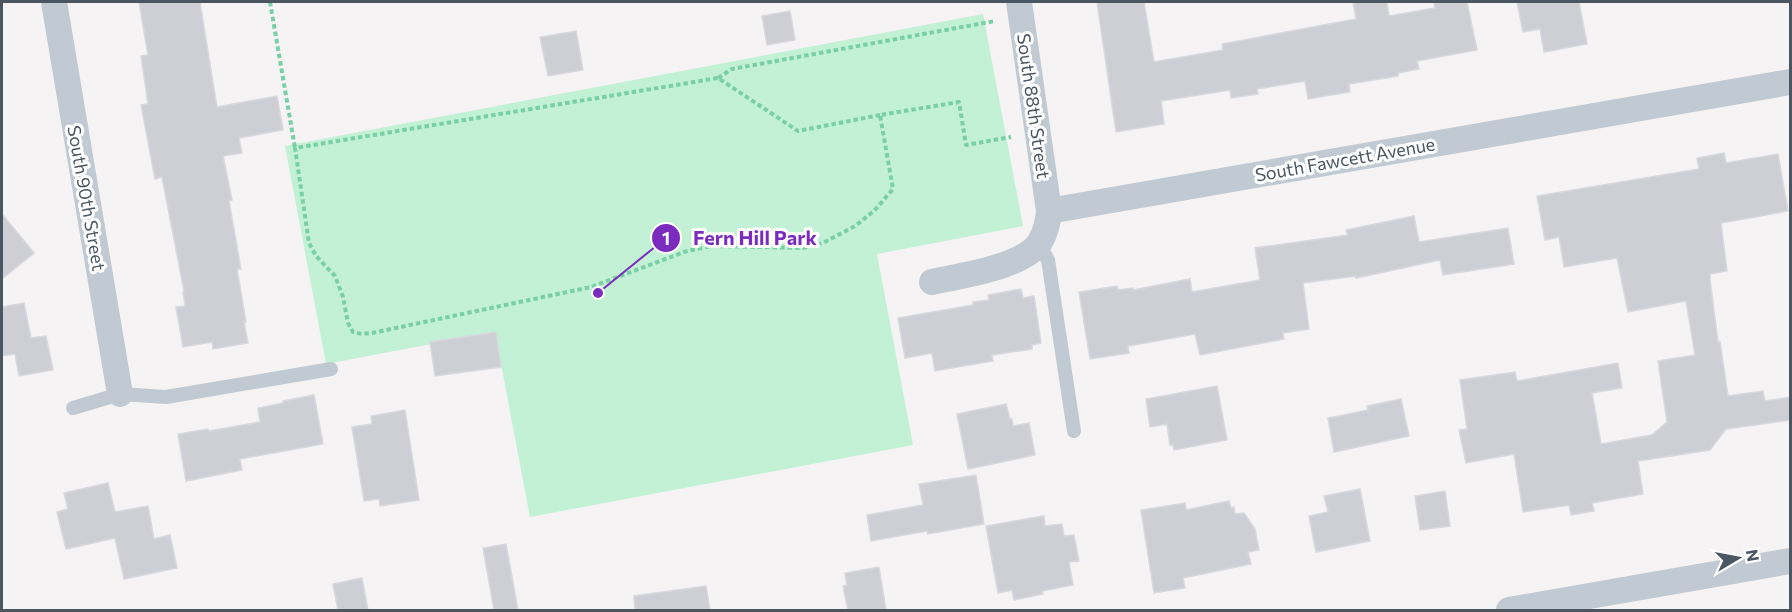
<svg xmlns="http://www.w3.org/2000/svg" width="1792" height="612" font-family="Commissioner,sans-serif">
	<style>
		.green { fill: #c3f1d5 }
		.building { fill: #cdcfd5; stroke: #d7d9de; stroke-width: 1.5 }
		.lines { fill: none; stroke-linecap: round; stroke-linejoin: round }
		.path { stroke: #7ad0a6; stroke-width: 4; stroke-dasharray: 4.5 3; stroke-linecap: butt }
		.service { stroke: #c1cad2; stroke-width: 14 }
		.minor { stroke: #c1cad2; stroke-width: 26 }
		.labels { text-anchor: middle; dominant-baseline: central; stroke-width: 6; stroke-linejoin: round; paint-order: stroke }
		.street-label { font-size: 18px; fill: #4a5661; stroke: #fff }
		.leader { fill: none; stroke: #7b2cbf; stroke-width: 2 }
		.callout-dot { fill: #7b2cbf; stroke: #fff; stroke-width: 2 }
		.mark-label { font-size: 18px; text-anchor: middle; font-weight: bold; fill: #fff }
		.callout-label { font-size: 20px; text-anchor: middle; font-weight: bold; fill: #7b2cbf; stroke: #fff; stroke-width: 6; stroke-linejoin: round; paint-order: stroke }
	</style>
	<rect width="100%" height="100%" fill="#f5f3f3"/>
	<path class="green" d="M 983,14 L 1023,226 L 877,254 L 913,445 L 530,517 L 495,332 L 326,364 L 285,146 Z"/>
	<g class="building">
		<path d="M 139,2 L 200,2 L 217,107 L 277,96 L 283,130 L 239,138 L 242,153 L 223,156 L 232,200 L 229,201 L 241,269 L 237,269 L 246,322 L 244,322 L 248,343 L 213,349 L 212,342 L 183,347 L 176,307 L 185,306 L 183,292 L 184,291 L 162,177 L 155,179 L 141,105 L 148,104 L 141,56 L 148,55 Z"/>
		<path d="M 1097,2 L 1144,2 L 1154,62 L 1223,50 L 1222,44 L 1356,19 L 1353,2 L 1387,2 L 1389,16 L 1435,8 L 1434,2 L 1467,2 L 1477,50 L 1417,61 L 1419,69 L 1398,73 L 1398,76 L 1349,84 L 1350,92 L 1308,99 L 1305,81 L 1257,89 L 1258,94 L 1231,98 L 1230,90 L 1161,101 L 1164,124 L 1116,132 Z"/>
		<path d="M 1517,2 L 1579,2 L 1587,44 L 1544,52 L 1540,29 L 1523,32 Z"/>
		<path d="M 790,11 L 795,40 L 767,45 L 762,16 Z"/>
		<path d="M 576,31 L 583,70 L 548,76 L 540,37 Z"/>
		<path d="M 1724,153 L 1726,163 L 1778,154 L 1788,211 L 1721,223 L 1727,271 L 1710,274 L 1710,279 L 1718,342 L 1720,342 L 1728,396 L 1763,391 L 1765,401 L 1791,397 L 1791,420 L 1726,429 L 1710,450 L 1638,461 L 1643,494 L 1592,503 L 1594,511 L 1571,515 L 1569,505 L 1523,512 L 1514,454 L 1466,463 L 1459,430 L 1467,429 L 1460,380 L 1515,372 L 1517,381 L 1618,363 L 1622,388 L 1592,393 L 1601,444 L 1652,435 L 1667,422 L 1658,361 L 1695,355 L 1686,301 L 1628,312 L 1617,258 L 1564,267 L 1559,237 L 1545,240 L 1537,196 L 1699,169 L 1697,158 Z"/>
		<path d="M 2,214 L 34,253 L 2,279 Z"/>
		<path d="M 1414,216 L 1419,242 L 1508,228 L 1514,264 L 1443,275 L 1440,260 L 1356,278 L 1356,276 L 1303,283 L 1309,329 L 1283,333 L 1284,339 L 1200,355 L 1195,334 L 1128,346 L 1129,353 L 1090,359 L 1079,292 L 1117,286 L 1118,290 L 1133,288 L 1133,290 L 1190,279 L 1192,292 L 1260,280 L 1255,248 L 1348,235 L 1346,230 Z"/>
		<path d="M 1021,289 L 1023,298 L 1034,296 L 1041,343 L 1032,345 L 1032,349 L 992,355 L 993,361 L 935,371 L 932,353 L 905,358 L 898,318 L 973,305 L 973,302 L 989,300 L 988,295 Z"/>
		<path d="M 24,303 L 31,338 L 46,336 L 53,370 L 19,376 L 15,354 L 2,356 L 2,307 Z"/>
		<path d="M 496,332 L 501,367 L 435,376 L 430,342 Z"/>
		<path d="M 1217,386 L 1227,440 L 1174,450 L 1173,445 L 1170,445 L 1167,424 L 1150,427 L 1146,399 Z"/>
		<path d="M 314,395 L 323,444 L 240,459 L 242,470 L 186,481 L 178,434 L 208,429 L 209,431 L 260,422 L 258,408 L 283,403 L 283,401 Z"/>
		<path d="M 1401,399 L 1409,436 L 1334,452 L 1328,418 L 1368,410 L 1367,406 Z"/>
		<path d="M 1006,404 L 1010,419 L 1012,419 L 1013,426 L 1029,423 L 1035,455 L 968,469 L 957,414 Z"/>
		<path d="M 405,410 L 419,500 L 380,506 L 379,499 L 364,501 L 352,427 L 372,424 L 371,416 Z"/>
		<path d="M 976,475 L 984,524 L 928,534 L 927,531 L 871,541 L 867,515 L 923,505 L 919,484 Z"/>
		<path d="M 108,483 L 115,512 L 148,506 L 154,539 L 170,535 L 177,568 L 124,579 L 115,538 L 66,549 L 57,512 L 68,509 L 64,493 Z"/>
		<path d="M 1360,489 L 1370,541 L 1316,552 L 1309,516 L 1328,512 L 1324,496 Z"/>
		<path d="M 1445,491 L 1450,526 L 1420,530 L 1415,496 Z"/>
		<path d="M 1229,501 L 1231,508 L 1234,507 L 1235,514 L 1244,513 L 1255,529 L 1259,550 L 1248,552 L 1251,564 L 1183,578 L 1185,588 L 1154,593 L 1141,510 L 1185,503 L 1186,510 Z"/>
		<path d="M 1044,516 L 1045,526 L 1062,524 L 1064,536 L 1074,535 L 1079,561 L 1069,562 L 1073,585 L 1042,591 L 1043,594 L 1014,600 L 1012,590 L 998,593 L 986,526 Z"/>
		<path d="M 506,544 L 518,610 L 494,610 L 483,548 Z"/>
		<path d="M 879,567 L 886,610 L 848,610 L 843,586 L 847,585 L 845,573 Z"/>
		<path d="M 362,578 L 368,610 L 338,610 L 333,584 Z"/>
		<path d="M 706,586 L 710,610 L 635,610 L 634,596 Z"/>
	</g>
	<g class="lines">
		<g class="path">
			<path d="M 270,2 L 295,148"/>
			<path d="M 718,78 L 732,69 L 995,21"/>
			<path d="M 880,115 L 798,131 L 718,78 L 295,148 L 309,243 L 316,256 L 335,276 L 343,297 L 348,323 L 353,332 L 362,334 L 372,333 L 591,287 L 687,251 L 712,246 L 803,248 L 823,243 L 855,226 L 874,211 L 893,189 L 880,115 L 959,102 L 966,145 L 1011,137"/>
		</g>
		<g class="service">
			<path d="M 1039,244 L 1048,260 L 1074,431"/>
			<path d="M 73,408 L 120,394 L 166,397 L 331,369"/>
		</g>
		<g class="minor">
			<path d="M 54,2 L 120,394"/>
			<path d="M 1049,211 L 1790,82"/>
			<path d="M 932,282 C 960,276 1024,267 1040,242 C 1046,232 1048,222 1049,211 L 1019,2"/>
			<path d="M 1509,610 L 1790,561"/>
		</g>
	</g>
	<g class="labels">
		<g class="street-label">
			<text transform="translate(1034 106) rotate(82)">South 88th Street</text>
			<text transform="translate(1345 159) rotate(-10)">South Fawcett Avenue</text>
			<text transform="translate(87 198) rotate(80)">South 90th Street</text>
		</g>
	</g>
	<path class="leader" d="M598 293L666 238"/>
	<g class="callout-dot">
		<circle cx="598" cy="293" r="6"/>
		<circle cx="666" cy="238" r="15"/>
	</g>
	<g class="mark-label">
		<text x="666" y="245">1</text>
	</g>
	<g class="callout-label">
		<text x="755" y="245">Fern Hill Park</text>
	</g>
	<rect width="1792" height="612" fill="none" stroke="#4a5661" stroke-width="6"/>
	<g transform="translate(1738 558) rotate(80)" stroke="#ffffff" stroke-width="4.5" paint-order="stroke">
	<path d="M0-4.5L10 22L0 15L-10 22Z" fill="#4a5661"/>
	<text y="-9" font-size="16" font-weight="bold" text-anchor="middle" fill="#4a5661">N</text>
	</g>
</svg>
